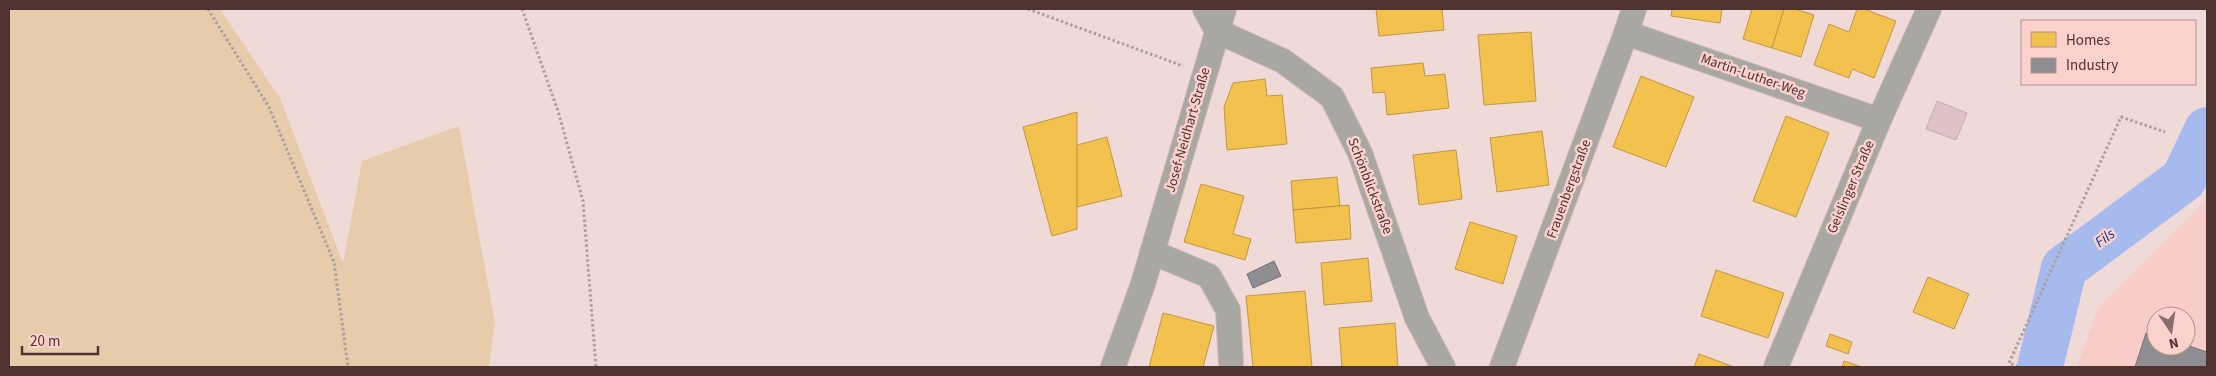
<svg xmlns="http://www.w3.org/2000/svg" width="2216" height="376" font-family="'Source Sans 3',sans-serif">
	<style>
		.built { fill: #f8ccc9; fill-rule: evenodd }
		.green { fill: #e6ccab }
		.homes { fill: #f2c14e; stroke: #c19645 }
		.industry { fill: #8d8d92; stroke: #7a7275 }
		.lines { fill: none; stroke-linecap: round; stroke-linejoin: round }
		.river { stroke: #a6baee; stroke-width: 46 }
		.building { fill: #dec2c6; stroke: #c2adaf }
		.street-casing { stroke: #cbb7b6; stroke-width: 26 }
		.path { stroke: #a8a19d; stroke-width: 3; stroke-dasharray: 2.5 2.5; stroke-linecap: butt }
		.street { stroke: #a9a7a2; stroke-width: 24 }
		.labels { text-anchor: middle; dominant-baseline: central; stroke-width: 5; stroke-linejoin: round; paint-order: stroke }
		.street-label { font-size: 14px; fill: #4e3331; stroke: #fbd1ce }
		.water-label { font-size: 15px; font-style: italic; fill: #13388c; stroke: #fbd1ce }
	</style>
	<rect width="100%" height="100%" fill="#f0dad8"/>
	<path class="built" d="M 2207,200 L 2207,367 L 2077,367 L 2098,308 ZM 2156,316 L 2186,316 L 2186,346 L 2156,346 Z"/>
	<path class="green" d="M 9,9 L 220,9 L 280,98 L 343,263 L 362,161 L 459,126 L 495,323 L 489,367 L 9,367 Z"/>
	<g class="homes">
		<path d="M 1376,9 L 1442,9 L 1444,30 L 1379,36 Z"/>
		<path d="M 1672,9 L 1722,9 L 1720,23 L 1671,16 Z"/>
		<path d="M 1752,9 L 1784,9 L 1772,48 L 1743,39 Z"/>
		<path d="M 1784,9 L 1795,9 L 1814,15 L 1801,57 L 1772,48 Z"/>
		<path d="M 1857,9 L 1864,9 L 1896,21 L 1874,78 L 1852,69 L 1849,78 L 1814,65 L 1829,24 L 1849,32 Z"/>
		<path d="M 1531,32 L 1536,101 L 1484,105 L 1478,35 Z"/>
		<path d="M 1423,63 L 1425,76 L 1445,74 L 1449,108 L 1387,115 L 1385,92 L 1373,93 L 1371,68 Z"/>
		<path d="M 1641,76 L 1694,97 L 1666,167 L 1613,147 Z"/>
		<path d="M 1265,79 L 1267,96 L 1282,95 L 1287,144 L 1227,150 L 1224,107 L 1233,83 Z"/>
		<path d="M 1077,112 L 1077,229 L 1052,236 L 1023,127 Z"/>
		<path d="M 1786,116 L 1829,133 L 1796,217 L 1753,201 Z"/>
		<path d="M 1542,131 L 1549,185 L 1497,192 L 1490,138 Z"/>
		<path d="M 1107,137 L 1122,196 L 1077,207 L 1077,145 Z"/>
		<path d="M 1456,150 L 1462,199 L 1419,205 L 1413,155 Z"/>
		<path d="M 1337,177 L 1340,206 L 1293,210 L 1291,181 Z"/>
		<path d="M 1201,184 L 1244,196 L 1233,234 L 1251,239 L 1245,260 L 1184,242 Z"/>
		<path d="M 1349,205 L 1351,239 L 1296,243 L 1293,210 Z"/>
		<path d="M 1470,222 L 1517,236 L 1503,284 L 1455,269 Z"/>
		<path d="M 1368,258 L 1372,301 L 1324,305 L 1321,263 Z"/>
		<path d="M 1716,270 L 1784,293 L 1768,338 L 1701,316 Z"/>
		<path d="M 1928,277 L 1969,294 L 1954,329 L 1913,312 Z"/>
		<path d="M 1305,291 L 1312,367 L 1253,367 L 1246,296 Z"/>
		<path d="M 1163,313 L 1214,326 L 1203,367 L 1149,367 Z"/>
		<path d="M 1395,323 L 1398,367 L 1342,367 L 1339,328 Z"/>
		<path d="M 1830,334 L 1852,342 L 1848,354 L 1826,346 Z"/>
		<path d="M 1699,354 L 1734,367 L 1694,367 Z"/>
		<path d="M 1844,361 L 1862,367 L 1842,367 Z"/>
	</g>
	<g class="industry">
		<path d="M 1274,261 L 1281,276 L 1253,288 L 1247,274 Z"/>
		<path d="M 2146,333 L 2156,336 L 2156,346 L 2186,345 L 2207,352 L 2207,367 L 2135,367 Z"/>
	</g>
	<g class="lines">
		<path class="river" d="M 2040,367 L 2064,268 L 2184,179 L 2207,130"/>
	</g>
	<path class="building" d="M 1937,101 L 1967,113 L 1956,140 L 1926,129 Z"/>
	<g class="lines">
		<defs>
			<g id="street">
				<path d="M 1205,9 L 1217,31 L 1283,61 L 1332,97 L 1360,153 L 1417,318 L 1443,367"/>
				<path d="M 1626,33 L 1879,120"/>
				<path d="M 1152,252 L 1209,276 L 1228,310 L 1231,363"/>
				<path d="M 1113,367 L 1143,284 L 1224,9"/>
				<path d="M 1502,367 L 1626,33 L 1634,9"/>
				<path d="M 1776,367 L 1879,120 L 1929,9"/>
			</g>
		</defs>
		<use href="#street" class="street-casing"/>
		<g class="path">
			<path d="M 208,9 L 269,107 L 334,262 L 348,367"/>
			<path d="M 522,9 L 558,111 L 583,201 L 596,367"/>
			<path d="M 1028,9 L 1183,66"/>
			<path d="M 2018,367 L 2009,363 L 2121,117 L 2165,132"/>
		</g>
		<use href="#street" class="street"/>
	</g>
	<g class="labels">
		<g class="street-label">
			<text transform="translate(1753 76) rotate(19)">Martin-Luther-Weg</text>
			<text transform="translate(1188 130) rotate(-74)">Josef-Neidhart-Straße</text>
			<text transform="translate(1370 186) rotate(69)">Schönblickstraße</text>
			<text transform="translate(1851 187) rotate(-67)">Geislinger Straße</text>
			<text transform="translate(1569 189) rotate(-70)">Frauenbergstraße</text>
		</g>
		<g class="water-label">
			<text transform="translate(2105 238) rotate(-36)">Fils</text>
		</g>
	</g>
	<rect width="2216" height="376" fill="none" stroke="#4e3331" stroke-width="20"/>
	<rect x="2021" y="20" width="175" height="65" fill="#fbd1ce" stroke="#b6928f"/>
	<rect x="2031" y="32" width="25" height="15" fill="#f2c14e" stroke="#b6928f"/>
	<text x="2066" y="45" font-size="15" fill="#4e3331">Homes</text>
	<rect x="2031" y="58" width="25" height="15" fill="#8d8d92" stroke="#b6928f"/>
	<text x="2066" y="70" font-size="15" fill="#4e3331">Industry</text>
	<g transform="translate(2171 331) rotate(167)"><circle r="24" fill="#fbd1ce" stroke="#b6928f"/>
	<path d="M0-4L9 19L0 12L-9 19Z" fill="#876d6b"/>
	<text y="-8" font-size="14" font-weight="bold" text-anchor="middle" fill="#4e3331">N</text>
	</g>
	<path d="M22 346v8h76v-8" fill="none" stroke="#4e3331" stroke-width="2.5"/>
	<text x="30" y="346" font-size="15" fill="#4e3331" stroke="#fbd1ce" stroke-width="4" paint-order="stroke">20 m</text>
</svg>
